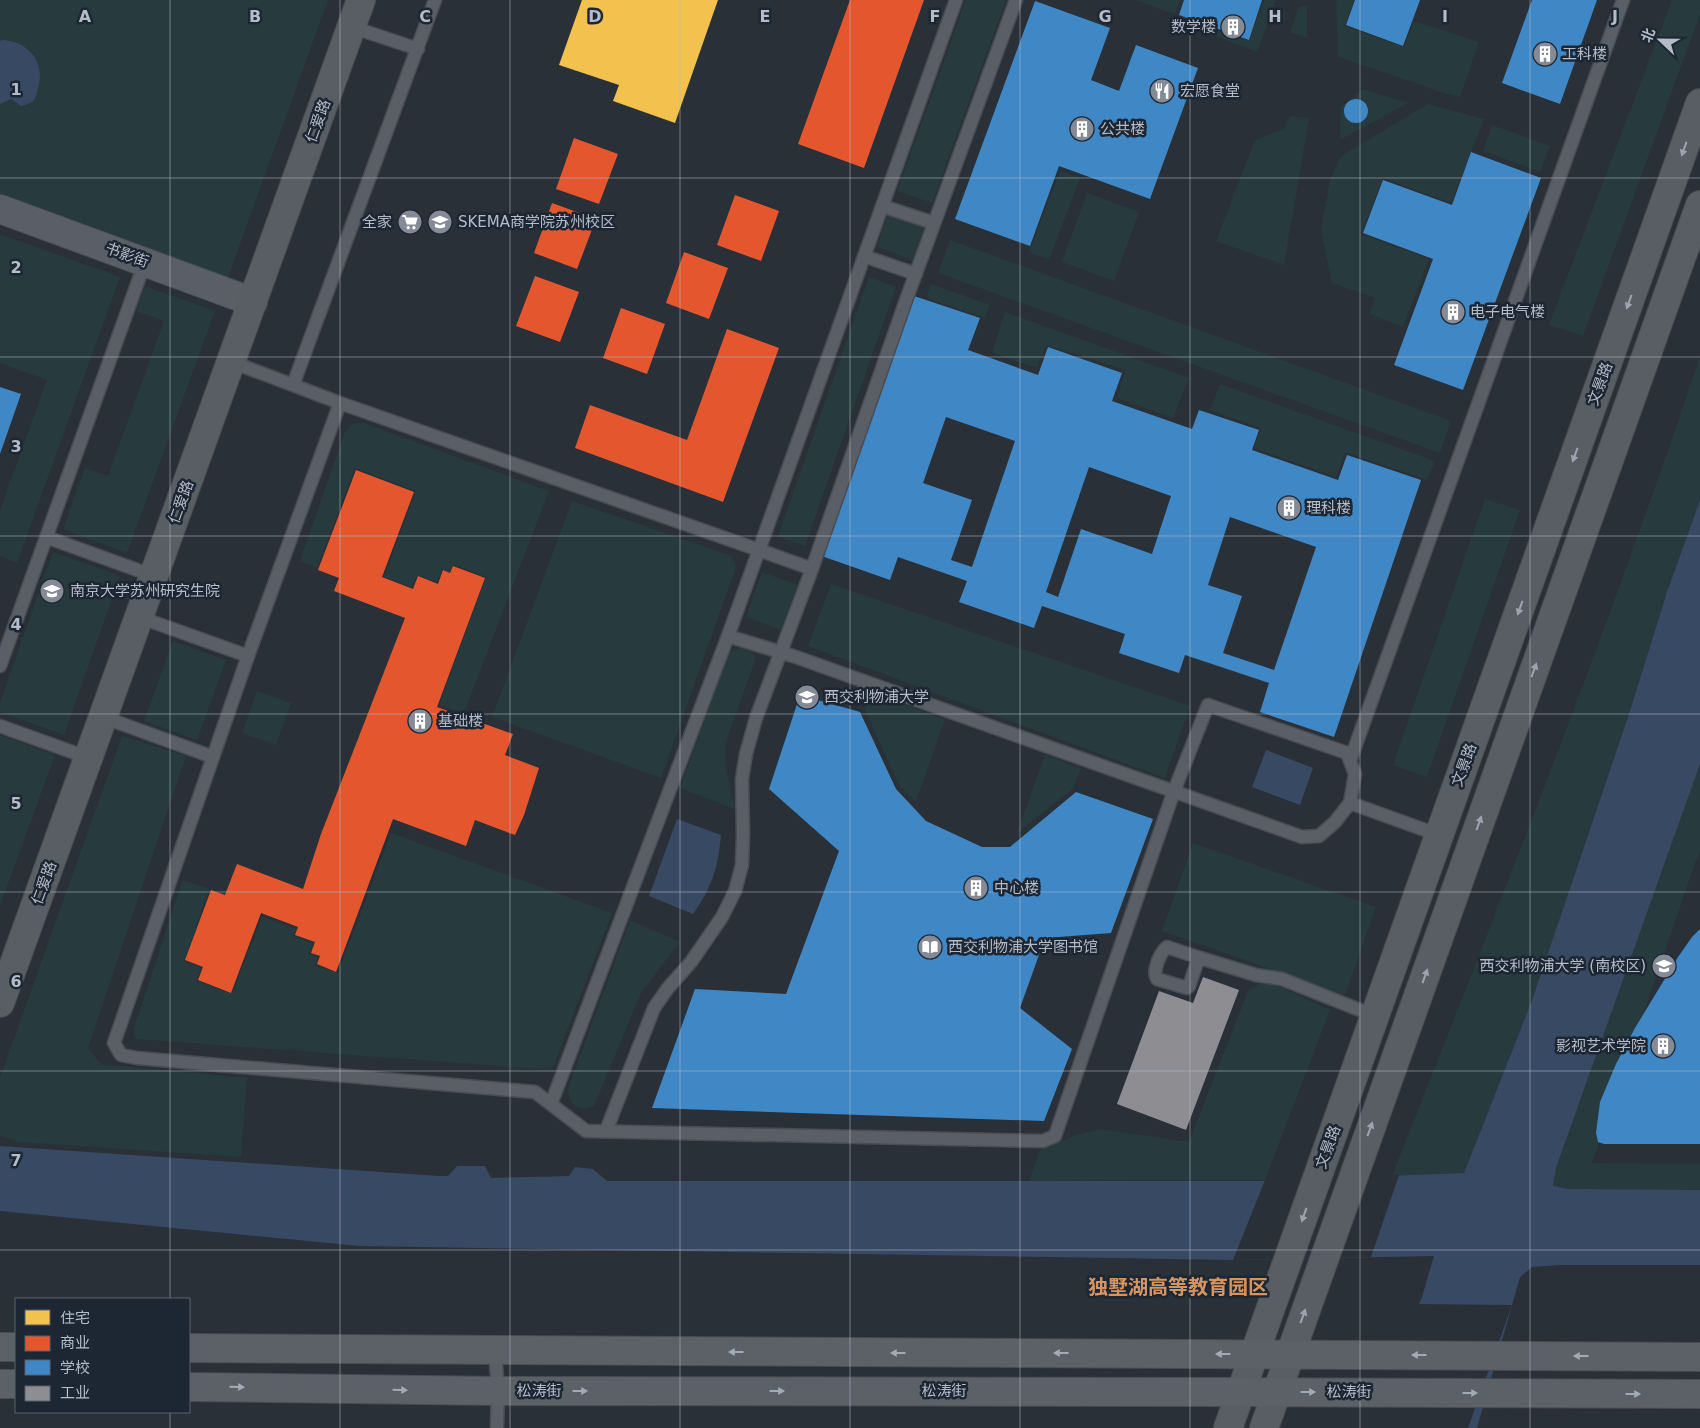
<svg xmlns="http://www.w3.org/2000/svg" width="1700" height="1428" font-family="'DejaVu Sans','Noto Sans SC',sans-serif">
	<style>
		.green { fill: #273a3e }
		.water { fill: #384963 }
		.pier { fill: #2a3038 }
		.homes { fill: #f2c14e }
		.shops { fill: #e4572e }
		.schools { fill: #3f88c5; fill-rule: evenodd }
		.industry { fill: #8d8d92 }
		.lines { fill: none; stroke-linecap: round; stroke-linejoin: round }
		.service-casing { stroke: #484c53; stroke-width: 15 }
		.tertiary-casing { stroke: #484c53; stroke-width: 30 }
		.secondary-casing { stroke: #484c53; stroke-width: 30 }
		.primary-casing { stroke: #484c55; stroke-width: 30 }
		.service { stroke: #5a5e66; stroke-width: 12 }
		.tertiary { stroke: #5a5e66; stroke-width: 28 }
		.secondary { stroke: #595d64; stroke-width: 28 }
		.primary { stroke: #5c6168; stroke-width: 28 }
		.oneway { fill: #9da4b0 }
		.oneway2 { fill: #a2aab6 }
		.grid { fill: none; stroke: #b4bcc9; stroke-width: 1; stroke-opacity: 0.55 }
		.labels { text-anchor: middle; stroke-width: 5; stroke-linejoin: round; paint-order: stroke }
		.poi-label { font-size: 15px; fill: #b4bcc9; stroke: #1d2633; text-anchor: start }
		.street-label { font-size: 15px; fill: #b4bcc9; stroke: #1d2633 }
		.district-label { font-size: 20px; font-weight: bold; fill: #d59563; stroke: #1d2633 }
		.grid-label { font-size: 16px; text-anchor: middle; font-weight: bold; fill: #b4bcc9; stroke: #1d2633; stroke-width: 5; stroke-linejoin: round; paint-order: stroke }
	</style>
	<rect width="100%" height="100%" fill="#2a3038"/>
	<!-- green -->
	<path class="green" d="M 0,0 L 328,0 L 226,283 L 0,198 Z
		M 966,0 L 1006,0 L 932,203 L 897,191 Z
		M 1134,0 L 1180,0 L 1175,14 Z
		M 1264,0 L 1276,0 L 1257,52 L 1212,35 L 1214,29 L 1249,41 Z
		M 1336,0 L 1354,0 L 1345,26 L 1404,47 L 1414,21 L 1479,42 L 1460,97 L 1444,93 L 1338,57 Z
		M 1672,0 L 1700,0 L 1700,14 L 1583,336 L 1549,325 Z
		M 1307,6 L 1307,38 L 1290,32 L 1299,7 Z
		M 1363,89 L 1408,103 L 1340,140 L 1341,107 Z
		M 1428,104 L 1484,119 L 1451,203 L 1383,178 L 1361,234 L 1429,259 L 1403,327 L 1369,314 L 1375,298 L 1332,283 L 1321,230 L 1330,180 L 1341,156 Z
		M 1290,116 L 1309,118 L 1284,265 L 1216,241 L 1255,140 L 1284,129 Z
		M 1492,125 L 1550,146 L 1540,172 L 1483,151 Z
		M 1060,171 L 1080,178 L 1049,260 L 1029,252 Z
		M 1087,193 L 1139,212 L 1114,281 L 1062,262 Z
		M 888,214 L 924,227 L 913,260 L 877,247 Z
		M 0,234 L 120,277 L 17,563 L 0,556 L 0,510 L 47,380 L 0,363 Z
		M 950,240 L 1451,421 L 1440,453 L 938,273 Z
		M 869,277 L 896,287 L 805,546 L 778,536 Z
		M 931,284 L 990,305 L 985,318 L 926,298 Z
		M 145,286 L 215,311 L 127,553 L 63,529 L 85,468 L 108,476 L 164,321 L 136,311 Z
		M 1005,312 L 1189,378 L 1173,418 L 1117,398 L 1125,370 L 1046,345 L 1037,368 L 992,353 Z
		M 1700,357 L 1700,500 L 1667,592 L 1627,720 L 1531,1003 L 1464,1173 L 1392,1176 C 1499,905 1607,634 1700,357 Z
		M 1220,384 L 1435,461 L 1427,480 L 1345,452 L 1336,477 L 1254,448 L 1261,428 L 1210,410 Z
		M 364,423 L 549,491 L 464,713 L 439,705 L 486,577 L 453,564 L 449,572 L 442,569 L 437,582 L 417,575 L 412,587 L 384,577 L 416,491 L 355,468 L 317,568 L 300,561 L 345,432 L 352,424 Z
		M 1485,499 L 1520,510 L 1427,777 L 1393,765 Z
		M 572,501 L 732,556 L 736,567 L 661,778 L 492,717 Z
		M 53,552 L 120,576 L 64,735 L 0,712 L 0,703 Z
		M 762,572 L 797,585 L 781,630 L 746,617 Z
		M 831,584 L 1190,706 L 1165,778 L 808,646 Z
		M 173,641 L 226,660 L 197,740 L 144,721 Z
		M 741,648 L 753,653 L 756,658 L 727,739 C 722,763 730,786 735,809 L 680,788 L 728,653 Z
		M 257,691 L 291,703 L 276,745 L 242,733 Z
		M 871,693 L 945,719 L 916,802 L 899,785 L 864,708 Z
		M 0,735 L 55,755 L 0,906 Z
		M 122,736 L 186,756 L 88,1048 L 101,1064 L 247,1078 L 241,1157 L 18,1142 L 0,1135 L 0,1078 Z
		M 1045,755 L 1081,768 L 1073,789 L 1017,833 Z
		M 1700,764 L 1700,849 L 1592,1163 L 1700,1164 L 1700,1191 L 1568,1189 L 1553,1187 L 1556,1168 Z
		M 391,833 L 612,913 L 552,1070 L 137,1039 L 134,1035 L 134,1028 L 183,880 L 209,889 L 184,961 L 201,968 L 196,981 L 232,994 L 262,917 L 296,929 L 293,936 L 312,944 L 309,954 L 318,957 L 315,966 L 338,973 Z
		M 1193,843 L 1376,907 L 1345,995 L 1162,931 Z
		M 630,920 L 680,942 L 641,993 L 594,1106 C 578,1112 569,1105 568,1089 Z
		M 1272,983 L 1330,1010 L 1265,1180 L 1029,1181 L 1040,1150 L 1074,1136 L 1100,1129 L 1189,1142 L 1248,991 L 1259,984 Z"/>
	<!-- water -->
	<path class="water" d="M 2,40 C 28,41 46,62 38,88 C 37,92 36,99 32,102 C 29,104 24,105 21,106 L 11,99 L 0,104 L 0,41 Z
		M 1700,500 L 1700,764 L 1556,1168 L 1553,1186 L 1568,1189 L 1700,1190 L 1700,1265 L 1559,1265 L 1532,1267 L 1520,1277 L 1477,1428 L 1367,1428 L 1422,1297 L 1434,1256 L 1233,1260 L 359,1246 L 0,1211 L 0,1146 L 439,1176 L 448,1176 L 457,1166 L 485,1166 L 491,1178 L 569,1176 L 575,1167 L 593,1169 L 607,1181 L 1257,1181 L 1464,1173 L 1531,1003 L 1627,720 L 1667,592 Z
		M 1266,750 L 1313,768 L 1300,805 L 1252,787 Z
		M 677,819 L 721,835 C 718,867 712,888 693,914 L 649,896 Z"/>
	<!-- pier -->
	<path class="pier" d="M 1399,1175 L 1371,1257 L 1233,1260 L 1265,1180 Z
		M 1416,1304 L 1512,1305 L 1468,1428 L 1364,1428 Z"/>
	<!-- homes -->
	<path class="homes" d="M 582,0 L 718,0 L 675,123 L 613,101 L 619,85 L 559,65 Z"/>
	<!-- shops -->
	<path class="shops" d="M 850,0 L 924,0 L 864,168 L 798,144 Z
		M 574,138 L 618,154 L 599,204 L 556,189 Z
		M 735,195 L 779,211 L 761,261 L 717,245 Z
		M 552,203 L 596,219 L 577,269 L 534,253 Z
		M 684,252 L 728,268 L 709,319 L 666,303 Z
		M 535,276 L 579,292 L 560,342 L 516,326 Z
		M 621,308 L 665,324 L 647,374 L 603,358 Z
		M 727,329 L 779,348 L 723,502 L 575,448 L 590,405 L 687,440 Z
		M 356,470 L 414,492 L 382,577 L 413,589 L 418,576 L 438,584 L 443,570 L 450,573 L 453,566 L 485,578 L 437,707 L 513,734 L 505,755 L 539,768 L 524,815 L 515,835 L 475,820 L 466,846 L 393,819 L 336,972 L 317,964 L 320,956 L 311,953 L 315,942 L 295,935 L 298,927 L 261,913 L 231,993 L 198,980 L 203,967 L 185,960 L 211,890 L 225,895 L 237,864 L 303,889 L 321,834 L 405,618 L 334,591 L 339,578 L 318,570 Z"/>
	<!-- schools -->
	<path class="schools" d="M 1184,0 L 1262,0 L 1249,40 L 1179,15 Z
		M 1355,0 L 1420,0 L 1403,46 L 1346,25 Z
		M 1532,0 L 1597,0 L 1560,104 L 1502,83 Z
		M 1035,1 L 1110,28 L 1091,80 L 1119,91 L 1136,45 L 1198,68 L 1150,199 L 1059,166 L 1030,246 L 955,219 Z
		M1344 111a12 12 0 1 1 24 0a12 12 0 1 1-24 0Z
		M 1471,152 L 1541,178 L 1463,390 L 1394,365 L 1433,259 L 1363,233 L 1383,180 L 1452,205 Z
		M 905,293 L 980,318 L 968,350 L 1038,375 L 1048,347 L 1122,373 L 1112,401 L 1192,429 L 1199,410 L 1259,430 L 1252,450 L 1338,480 L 1347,455 L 1421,480 L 1334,737 L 1260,712 L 1269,683 L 1185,655 L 1179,673 L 1119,653 L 1125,634 L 1042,606 L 1034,628 L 959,602 L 967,581 L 898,557 L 890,580 L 816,554 ZM 946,417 L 1015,441 L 972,567 L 951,560 L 972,500 L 923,483 ZM 1089,467 L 1171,496 L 1152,554 L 1081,529 L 1058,597 L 1046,592 ZM 1230,517 L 1316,547 L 1274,670 L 1223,653 L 1242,596 L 1208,585 Z
		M 0,387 L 21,394 L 0,454 Z
		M 800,695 L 860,712 L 896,789 L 926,821 L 982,847 L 1010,847 L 1076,792 L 1153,819 L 1111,933 L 1045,938 L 1020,1008 L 1072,1049 L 1044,1121 L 652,1108 L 695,989 L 786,994 L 839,851 L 769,789 Z
		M 1700,929 L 1700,1144 L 1604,1144 L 1598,1142 L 1596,1133 L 1600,1102 L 1616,1064 L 1635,1028 L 1678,957 L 1692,937 Z"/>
	<!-- industry -->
	<path class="industry" d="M 1203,977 L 1239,990 L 1186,1130 L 1117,1104 L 1159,991 L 1193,1003 Z"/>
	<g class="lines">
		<defs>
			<path id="service" d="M 956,0 L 759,550 L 812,569 L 905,303 L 1016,0
				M 352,27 L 418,49
				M 882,206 L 934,223
				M 864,256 L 916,274
				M 232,362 L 340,403
				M 293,385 L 435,0
				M 46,537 L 154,576
				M 139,617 L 248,656
				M 0,666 L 145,262
				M 103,717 L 213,757
				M 0,726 L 89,758
				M 1350,761 L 1623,0
				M 1350,803 L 1355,774 L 1347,753 L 1208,705 L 1174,791 L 1055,1136 L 1043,1141 L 586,1131 L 535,1092 L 137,1058 L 121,1055 L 114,1043 L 248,656 L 340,403 L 759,550 L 728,636 L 793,656 L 1302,837 L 1319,836 L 1335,822 L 1350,803 L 1439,835
				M 1167,947 L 1197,957 L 1198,960 L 1189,986 L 1187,988 L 1157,979 C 1152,971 1160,953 1167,947 Z
				M 1197,957 L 1256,975 L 1282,979 L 1375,1016
				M 551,1104 L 728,636
				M 606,1131 L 654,1008 L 668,988 L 691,962 L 711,933 L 722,917 L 735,891 L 742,865 L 743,834 L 742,779 L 746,754 L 756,718 L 812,569
				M 495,1351 L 498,1391 L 497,1428"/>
			<path id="tertiary" d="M 0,209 L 253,302"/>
			<path id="secondary" d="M 0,1003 L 361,0
				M 1228,1428 L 1700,103
				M 1264,1428 L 1700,205"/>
			<path id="primary" d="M 0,1347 L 16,1347
				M 189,1348 L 1700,1357
				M 0,1384 L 16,1384
				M 189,1387 L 498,1391 L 1241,1392 L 1700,1394"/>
		</defs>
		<!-- service casing -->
		<use href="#service" class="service-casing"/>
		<!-- tertiary casing -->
		<use href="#tertiary" class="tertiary-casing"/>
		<!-- secondary casing -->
		<use href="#secondary" class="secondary-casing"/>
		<!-- primary casing -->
		<use href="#primary" class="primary-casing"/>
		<!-- service -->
		<use href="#service" class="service"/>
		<!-- tertiary -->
		<use href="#tertiary" class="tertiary"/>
		<!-- secondary -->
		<use href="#secondary" class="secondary"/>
		<!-- primary -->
		<use href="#primary" class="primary"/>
	</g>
	<!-- one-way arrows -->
	<defs><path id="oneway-solid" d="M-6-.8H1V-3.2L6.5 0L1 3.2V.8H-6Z" transform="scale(1.25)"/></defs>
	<g class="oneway">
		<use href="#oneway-solid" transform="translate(1684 149) rotate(110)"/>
		<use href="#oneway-solid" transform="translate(1629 302) rotate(110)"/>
		<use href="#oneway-solid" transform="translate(1575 455) rotate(110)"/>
		<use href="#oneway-solid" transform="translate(1520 608) rotate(110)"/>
		<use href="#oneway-solid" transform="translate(1534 670) rotate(-70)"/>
		<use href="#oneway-solid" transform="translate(1479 823) rotate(-70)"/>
		<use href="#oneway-solid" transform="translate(1425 976) rotate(-70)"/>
		<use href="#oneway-solid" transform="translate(1370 1129) rotate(-70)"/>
		<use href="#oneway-solid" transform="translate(1304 1215) rotate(110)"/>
		<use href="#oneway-solid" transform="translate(1303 1316) rotate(-70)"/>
	</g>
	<g class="oneway2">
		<use href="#oneway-solid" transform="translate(736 1352) rotate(-180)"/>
		<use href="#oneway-solid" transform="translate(898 1353) rotate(-180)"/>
		<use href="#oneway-solid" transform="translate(1061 1353) rotate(-180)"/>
		<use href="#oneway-solid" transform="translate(1223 1354) rotate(-180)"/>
		<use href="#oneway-solid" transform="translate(1419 1355) rotate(-180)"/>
		<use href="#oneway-solid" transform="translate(1581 1356) rotate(-180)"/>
		<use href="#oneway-solid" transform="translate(237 1387) rotate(1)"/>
		<use href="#oneway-solid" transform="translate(400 1390) rotate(1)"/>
		<use href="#oneway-solid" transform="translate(580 1391)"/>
		<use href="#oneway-solid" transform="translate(777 1391)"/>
		<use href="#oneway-solid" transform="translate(1308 1392)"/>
		<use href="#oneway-solid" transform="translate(1470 1393)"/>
		<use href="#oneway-solid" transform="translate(1633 1394)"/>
	</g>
	<!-- grid -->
	<path class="grid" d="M 170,0 L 170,1299M 340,0 L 340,1428M 510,0 L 510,1428M 680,0 L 680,1428M 850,0 L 850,1428M 1020,0 L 1020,1428M 1190,0 L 1190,1428M 1360,0 L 1360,1428M 1530,0 L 1530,1428M 0,178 L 1700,178M 0,357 L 1700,357M 0,536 L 1700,536M 0,714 L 1700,714M 0,892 L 1700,892M 0,1071 L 1700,1071M 0,1250 L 1700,1250M 170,1412 L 170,1428"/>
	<!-- icons -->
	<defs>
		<symbol id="building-disc" viewBox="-11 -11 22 22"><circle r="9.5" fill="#848b96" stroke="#1d2633"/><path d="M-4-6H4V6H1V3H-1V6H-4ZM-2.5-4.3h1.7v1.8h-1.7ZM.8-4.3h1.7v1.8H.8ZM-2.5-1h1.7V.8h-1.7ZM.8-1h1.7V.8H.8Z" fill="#fff"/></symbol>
		<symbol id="restaurant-disc" viewBox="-11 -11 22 22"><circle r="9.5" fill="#848b96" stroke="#1d2633"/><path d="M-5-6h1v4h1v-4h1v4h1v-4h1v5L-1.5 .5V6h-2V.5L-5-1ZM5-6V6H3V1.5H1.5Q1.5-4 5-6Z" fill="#fff"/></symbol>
		<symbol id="supermarket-disc" viewBox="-11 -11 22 22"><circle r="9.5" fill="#848b96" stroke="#1d2633"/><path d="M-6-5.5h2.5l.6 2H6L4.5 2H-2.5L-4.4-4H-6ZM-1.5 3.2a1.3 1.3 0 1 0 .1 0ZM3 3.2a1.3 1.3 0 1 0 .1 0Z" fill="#fff"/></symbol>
		<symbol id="university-disc" viewBox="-11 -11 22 22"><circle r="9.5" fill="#848b96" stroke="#1d2633"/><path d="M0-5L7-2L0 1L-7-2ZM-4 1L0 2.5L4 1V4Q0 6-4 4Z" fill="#fff"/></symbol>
		<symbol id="library-disc" viewBox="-11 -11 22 22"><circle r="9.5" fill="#848b96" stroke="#1d2633"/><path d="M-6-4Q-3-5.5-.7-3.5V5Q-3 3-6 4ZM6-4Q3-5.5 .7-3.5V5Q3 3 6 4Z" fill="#fff"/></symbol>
	</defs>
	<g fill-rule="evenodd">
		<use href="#building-disc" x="1219" y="13" width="28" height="28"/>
		<use href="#building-disc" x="1531" y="40" width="28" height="28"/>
		<use href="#restaurant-disc" x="1148" y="77" width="28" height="28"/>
		<use href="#building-disc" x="1068" y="115" width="28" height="28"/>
		<use href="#supermarket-disc" x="396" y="208" width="28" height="28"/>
		<use href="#university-disc" x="426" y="208" width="28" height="28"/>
		<use href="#building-disc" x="1439" y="298" width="28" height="28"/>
		<use href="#building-disc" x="1275" y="494" width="28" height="28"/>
		<use href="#university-disc" x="38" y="577" width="28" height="28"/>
		<use href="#university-disc" x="793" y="683" width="28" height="28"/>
		<use href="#building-disc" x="406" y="707" width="28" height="28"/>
		<use href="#building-disc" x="962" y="874" width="28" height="28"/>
		<use href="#library-disc" x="916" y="933" width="28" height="28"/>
		<use href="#university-disc" x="1650" y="952" width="28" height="28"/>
		<use href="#building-disc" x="1649" y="1032" width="28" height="28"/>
	</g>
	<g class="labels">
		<!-- poi labels -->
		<g class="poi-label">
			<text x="1216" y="32" text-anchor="end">数学楼</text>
			<text x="1562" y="59">工科楼</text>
			<text x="1180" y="96">宏愿食堂</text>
			<text x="1100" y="134">公共楼</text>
			<text x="392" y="227" text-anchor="end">全家</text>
			<text x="458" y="227">SKEMA商学院苏州校区</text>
			<text x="1470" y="317">电子电气楼</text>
			<text x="1306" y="513">理科楼</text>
			<text x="70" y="596">南京大学苏州研究生院</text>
			<text x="824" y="702">西交利物浦大学</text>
			<text x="438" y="726">基础楼</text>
			<text x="994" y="893">中心楼</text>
			<text x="948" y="952">西交利物浦大学图书馆</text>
			<text x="1646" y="971" text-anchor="end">西交利物浦大学 (南校区)</text>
			<text x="1646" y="1051" text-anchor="end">影视艺术学院</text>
		</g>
		<!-- street labels -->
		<g class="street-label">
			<text transform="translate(318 121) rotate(-70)" y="5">仁爱路</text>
			<text transform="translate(127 255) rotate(20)" y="5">书影街</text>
			<text transform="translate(1600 384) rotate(-70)" y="5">文景路</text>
			<text transform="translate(181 502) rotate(-70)" y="5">仁爱路</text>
			<text transform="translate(1464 765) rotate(-70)" y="5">文景路</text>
			<text transform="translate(44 883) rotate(-70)" y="5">仁爱路</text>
			<text transform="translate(1328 1147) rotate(-70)" y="5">文景路</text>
			<text x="539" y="1396">松涛街</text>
			<text x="944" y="1396">松涛街</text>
			<text x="1349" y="1397">松涛街</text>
		</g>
		<!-- district labels -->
		<g class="district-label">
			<text x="1178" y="1294">独墅湖高等教育园区</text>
		</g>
	</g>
	<g class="grid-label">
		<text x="85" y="22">A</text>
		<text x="255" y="22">B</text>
		<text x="425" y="22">C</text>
		<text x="595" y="22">D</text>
		<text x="765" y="22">E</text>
		<text x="935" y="22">F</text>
		<text x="1105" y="22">G</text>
		<text x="1275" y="22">H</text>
		<text x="1445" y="22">I</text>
		<text x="1615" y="22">J</text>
		<text x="16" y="95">1</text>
		<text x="16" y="273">2</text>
		<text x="16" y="452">3</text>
		<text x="16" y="630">4</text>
		<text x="16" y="809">5</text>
		<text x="16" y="987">6</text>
		<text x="16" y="1166">7</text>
	</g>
	<!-- legend -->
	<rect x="15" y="1298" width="175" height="115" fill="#1d2633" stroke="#59626f"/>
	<rect x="25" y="1310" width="25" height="15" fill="#f2c14e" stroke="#59626f"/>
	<text x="60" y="1323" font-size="15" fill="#b4bcc9">住宅</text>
	<rect x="25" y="1336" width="25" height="15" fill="#e4572e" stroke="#59626f"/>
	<text x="60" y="1348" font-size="15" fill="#b4bcc9">商业</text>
	<rect x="25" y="1360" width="25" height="15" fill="#3f88c5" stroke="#59626f"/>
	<text x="60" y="1373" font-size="15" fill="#b4bcc9">学校</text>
	<rect x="25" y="1386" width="25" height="15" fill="#8d8d92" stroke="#59626f"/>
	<text x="60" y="1398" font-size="15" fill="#b4bcc9">工业</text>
	<!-- north arrow -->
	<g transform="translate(1660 40) rotate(292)" stroke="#1d2633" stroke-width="4" paint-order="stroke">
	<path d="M0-4L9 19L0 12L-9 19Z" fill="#b4bcc9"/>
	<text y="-8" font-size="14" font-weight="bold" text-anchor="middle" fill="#b4bcc9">北</text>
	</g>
</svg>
